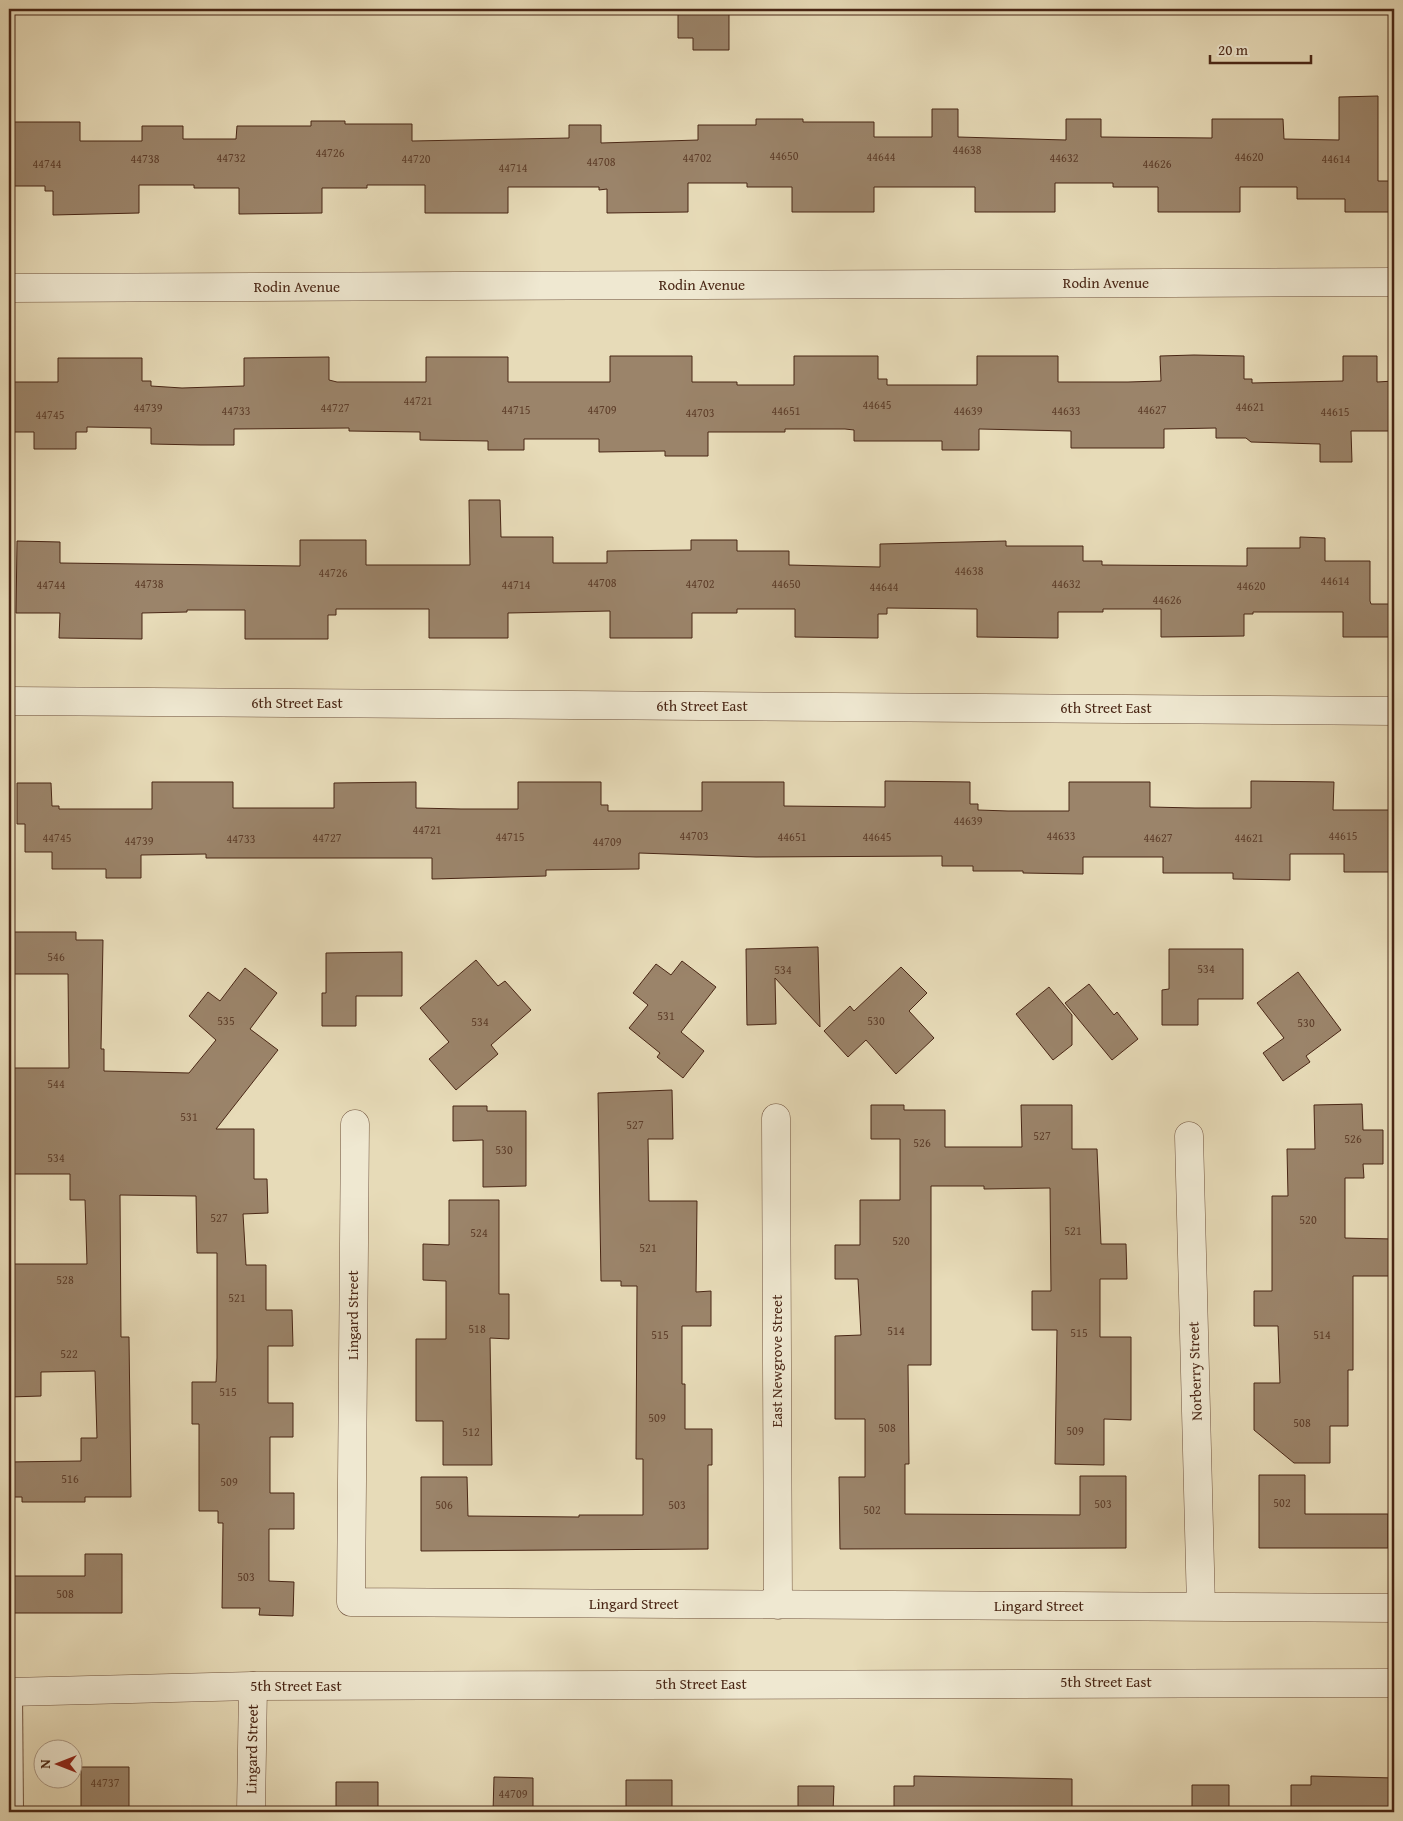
<svg xmlns="http://www.w3.org/2000/svg" width="1403" height="1821" font-family="'Gentium Book Plus',serif">
	<style>
		.building { fill: #9b846a; stroke: #492615 }
		.lines { fill: none; stroke-linecap: round; stroke-linejoin: round }
		.service-casing { stroke: #70533e; stroke-width: 18 }
		.minor-casing { stroke: #70533e; stroke-width: 29 }
		.tertiary-casing { stroke: #70533e; stroke-width: 29 }
		.service { stroke: #efe8d1; stroke-width: 16 }
		.minor { stroke: #efe8d1; stroke-width: 28 }
		.tertiary { stroke: #efe8d1; stroke-width: 28 }
		.labels { text-anchor: middle; stroke-width: 4; stroke-linejoin: round; paint-order: stroke }
		.number-label { font-size: 12px; fill: #5e3e2a }
		.street-label { font-size: 15px; fill: #492615; stroke: #efe8d1 }
	</style>
	<rect width="100%" height="100%" fill="#e7dbb8"/>
	<filter id="stains"><feTurbulence type="fractalNoise" baseFrequency=".004" numOctaves="4"/><feColorMatrix values="0 0 0 0 .2 0 0 0 0 .09 0 0 0 0 .02 0 0 0 .5 -.17"/></filter>
	<radialGradient id="worn" r=".72"><stop offset=".6" stop-color="#630" stop-opacity="0"/><stop offset="1" stop-color="#630" stop-opacity=".3"/></radialGradient>
	<!-- building -->
	<path class="building" d="M 678,9 L 729,9 L 729,50 L 693,50 L 693,38 L 678,38 Z
		M 1378,96 L 1378,181 L 1394,181 L 1394,212 L 1345,212 L 1345,199 L 1297,199 L 1297,187 L 1240,187 L 1240,212 L 1158,212 L 1158,187 L 1113,187 L 1113,183 L 1055,183 L 1055,212 L 975,212 L 975,187 L 874,187 L 874,212 L 792,212 L 792,187 L 747,187 L 747,183 L 688,183 L 688,212 L 607,213 L 607,189 L 599,190 L 599,187 L 508,187 L 508,213 L 425,213 L 425,185 L 367,185 L 367,188 L 322,188 L 322,213 L 239,214 L 239,188 L 194,188 L 194,185 L 139,185 L 139,213 L 53,215 L 53,191 L 45,191 L 45,186 L 13,186 L 13,122 L 80,122 L 80,141 L 142,141 L 142,126 L 183,126 L 183,139 L 236,139 L 237,126 L 311,126 L 311,121 L 345,121 L 345,124 L 412,124 L 412,141 L 569,138 L 569,125 L 601,125 L 601,143 L 698,140 L 698,125 L 756,125 L 756,119 L 803,119 L 803,122 L 874,122 L 874,137 L 932,137 L 932,109 L 958,109 L 958,137 L 1066,140 L 1066,119 L 1101,119 L 1101,137 L 1212,138 L 1212,119 L 1283,119 L 1284,139 L 1339,140 L 1339,97 Z
		M 1194,355 L 1244,356 L 1244,379 L 1252,379 L 1252,383 L 1343,381 L 1343,356 L 1377,356 L 1377,382 L 1394,381 L 1394,431 L 1351,431 L 1352,462 L 1320,462 L 1320,444 L 1251,442 L 1246,438 L 1216,438 L 1216,428 L 1164,429 L 1164,448 L 1071,448 L 1071,431 L 979,429 L 979,450 L 942,450 L 942,441 L 854,441 L 854,430 L 845,429 L 785,429 L 785,432 L 708,432 L 708,456 L 665,456 L 665,451 L 599,452 L 599,439 L 524,439 L 524,450 L 488,450 L 488,441 L 420,440 L 420,432 L 349,431 L 349,428 L 234,429 L 234,445 L 200,445 L 151,444 L 151,428 L 87,427 L 87,432 L 76,432 L 76,449 L 34,449 L 34,432 L 14,432 L 14,382 L 58,382 L 58,358 L 142,358 L 142,381 L 151,381 L 151,386 L 182,388 L 244,386 L 244,358 L 329,357 L 329,380 L 337,382 L 426,382 L 426,357 L 508,357 L 508,382 L 610,382 L 610,356 L 692,356 L 692,382 L 737,382 L 737,385 L 794,385 L 794,356 L 878,356 L 878,379 L 887,379 L 887,385 L 977,385 L 977,356 L 1058,356 L 1058,382 L 1128,382 L 1161,381 L 1160,356 Z
		M 469,500 L 500,500 L 501,537 L 553,537 L 553,563 L 607,563 L 607,551 L 691,550 L 691,540 L 737,540 L 737,551 L 789,551 L 789,565 L 880,567 L 880,544 L 1006,541 L 1006,546 L 1083,546 L 1083,561 L 1102,561 L 1102,565 L 1247,566 L 1247,548 L 1300,548 L 1300,537 L 1325,538 L 1325,561 L 1370,561 L 1370,601 L 1371,604 L 1394,604 L 1394,637 L 1343,637 L 1343,612 L 1253,612 L 1253,614 L 1244,614 L 1244,636 L 1161,637 L 1161,609 L 1103,609 L 1103,612 L 1058,612 L 1058,638 L 977,637 L 977,609 L 887,608 L 887,614 L 878,614 L 878,638 L 795,637 L 795,609 L 737,609 L 737,613 L 692,613 L 692,638 L 610,638 L 610,611 L 508,613 L 508,638 L 429,638 L 429,609 L 336,609 L 336,615 L 328,615 L 328,639 L 245,639 L 245,610 L 187,610 L 187,612 L 142,613 L 142,639 L 59,638 L 60,613 L 16,613 L 17,541 L 60,542 L 60,563 L 300,566 L 300,540 L 366,540 L 366,565 L 470,565 Z
		M 885,781 L 970,782 L 970,804 L 978,804 L 978,810 L 1008,811 L 1069,811 L 1069,782 L 1150,782 L 1150,807 L 1195,808 L 1251,808 L 1251,781 L 1334,782 L 1333,810 L 1394,810 L 1394,872 L 1344,872 L 1344,854 L 1290,854 L 1290,880 L 1233,879 L 1233,873 L 1163,873 L 1163,857 L 1083,857 L 1083,874 L 1023,873 L 1023,871 L 973,871 L 973,866 L 942,866 L 942,856 L 756,857 L 639,853 L 639,869 L 546,870 L 546,876 L 432,879 L 432,858 L 206,858 L 206,854 L 141,855 L 141,878 L 106,878 L 106,869 L 52,869 L 52,852 L 25,852 L 25,824 L 17,824 L 17,783 L 51,783 L 52,806 L 59,806 L 59,809 L 152,809 L 152,782 L 233,782 L 233,808 L 334,808 L 334,783 L 416,782 L 416,808 L 461,809 L 518,809 L 518,782 L 601,782 L 601,805 L 608,805 L 608,811 L 702,811 L 702,782 L 784,782 L 784,806 L 885,807 Z
		M 9,932 L 76,932 L 76,940 L 103,940 L 101,1049 L 104,1049 L 104,1071 L 189,1073 L 216,1040 L 189,1016 L 208,992 L 220,1001 L 245,968 L 277,993 L 250,1029 L 278,1050 L 216,1129 L 254,1129 L 254,1179 L 267,1179 L 268,1213 L 243,1214 L 246,1265 L 266,1265 L 266,1310 L 292,1310 L 293,1346 L 268,1346 L 268,1403 L 293,1403 L 293,1437 L 270,1437 L 270,1493 L 294,1493 L 294,1529 L 269,1529 L 269,1581 L 294,1582 L 293,1616 L 259,1615 L 260,1608 L 222,1608 L 223,1523 L 218,1523 L 218,1511 L 199,1511 L 199,1424 L 192,1424 L 192,1382 L 216,1382 L 217,1358 L 217,1253 L 197,1253 L 196,1196 L 120,1195 L 121,1337 L 129,1337 L 131,1497 L 85,1497 L 85,1502 L 22,1502 L 22,1497 L 9,1497 L 9,1462 L 81,1461 L 81,1438 L 97,1438 L 95,1371 L 41,1372 L 41,1396 L 9,1397 L 9,1264 L 87,1264 L 85,1200 L 70,1200 L 70,1174 L 9,1174 L 9,1068 L 69,1068 L 68,974 L 9,974 Z
		M 818,947 L 820,1027 L 775,978 L 776,1024 L 747,1025 L 746,949 Z
		M 1169,949 L 1243,949 L 1243,999 L 1198,999 L 1198,1025 L 1162,1025 L 1162,990 L 1169,989 Z
		M 402,952 L 402,996 L 356,996 L 356,1026 L 322,1026 L 322,993 L 326,993 L 326,953 Z
		M 476,960 L 498,986 L 505,981 L 531,1010 L 491,1045 L 498,1054 L 456,1090 L 429,1059 L 449,1042 L 420,1008 Z
		M 682,961 L 716,987 L 681,1032 L 704,1051 L 683,1078 L 657,1057 L 660,1053 L 629,1028 L 648,1005 L 633,993 L 656,964 L 671,975 Z
		M 901,967 L 927,993 L 909,1011 L 934,1038 L 896,1074 L 866,1040 L 848,1057 L 824,1031 L 850,1006 L 854,1011 Z
		M 1298,972 L 1341,1030 L 1306,1056 L 1310,1062 L 1283,1081 L 1263,1053 L 1284,1038 L 1257,1003 Z
		M 1089,984 L 1114,1015 L 1117,1012 L 1138,1039 L 1112,1060 L 1065,1003 Z
		M 1049,987 L 1072,1015 L 1072,1045 L 1053,1060 L 1016,1014 Z
		M 672,1090 L 673,1139 L 648,1139 L 649,1201 L 697,1201 L 696,1292 L 711,1291 L 711,1326 L 682,1326 L 682,1384 L 685,1384 L 685,1429 L 712,1429 L 712,1465 L 708,1465 L 708,1549 L 421,1551 L 421,1477 L 467,1477 L 468,1516 L 579,1517 L 579,1515 L 643,1515 L 643,1459 L 636,1459 L 637,1286 L 621,1286 L 621,1281 L 601,1281 L 598,1093 Z
		M 1362,1104 L 1363,1130 L 1383,1130 L 1383,1164 L 1363,1164 L 1364,1178 L 1345,1178 L 1345,1238 L 1393,1239 L 1394,1276 L 1353,1276 L 1353,1370 L 1348,1370 L 1348,1426 L 1330,1426 L 1330,1463 L 1294,1463 L 1254,1430 L 1254,1383 L 1280,1383 L 1278,1326 L 1254,1326 L 1254,1291 L 1272,1291 L 1272,1196 L 1288,1196 L 1287,1149 L 1315,1149 L 1314,1105 Z
		M 871,1105 L 904,1105 L 904,1110 L 945,1110 L 945,1147 L 1022,1147 L 1021,1105 L 1072,1105 L 1072,1149 L 1097,1149 L 1101,1244 L 1126,1244 L 1127,1279 L 1100,1279 L 1100,1337 L 1131,1337 L 1131,1420 L 1104,1419 L 1104,1465 L 1055,1464 L 1057,1330 L 1032,1330 L 1032,1291 L 1051,1291 L 1050,1188 L 984,1189 L 984,1186 L 931,1186 L 931,1365 L 908,1365 L 909,1464 L 905,1464 L 905,1514 L 1080,1515 L 1080,1476 L 1126,1476 L 1126,1548 L 840,1549 L 839,1477 L 865,1477 L 865,1419 L 835,1419 L 835,1336 L 861,1335 L 858,1279 L 835,1279 L 835,1245 L 860,1245 L 860,1200 L 900,1200 L 900,1139 L 871,1139 Z
		M 453,1106 L 487,1106 L 487,1111 L 526,1111 L 526,1186 L 483,1187 L 483,1140 L 453,1141 Z
		M 449,1200 L 499,1200 L 499,1294 L 509,1294 L 509,1339 L 490,1338 L 492,1465 L 443,1465 L 443,1421 L 416,1421 L 416,1339 L 446,1339 L 446,1281 L 423,1280 L 423,1244 L 449,1245 Z
		M 1259,1475 L 1305,1475 L 1305,1514 L 1388,1514 L 1388,1548 L 1259,1548 Z
		M 85,1554 L 122,1554 L 122,1613 L 9,1613 L 9,1576 L 85,1576 Z
		M 81,1767 L 129,1767 L 129,1812 L 81,1812 Z
		M 914,1776 L 1072,1779 L 1072,1812 L 894,1812 L 894,1786 L 914,1786 Z
		M 1311,1776 L 1394,1778 L 1394,1812 L 1291,1812 L 1291,1785 L 1311,1785 Z
		M 494,1777 L 533,1778 L 533,1812 L 493,1812 Z
		M 626,1780 L 672,1780 L 672,1812 L 626,1812 Z
		M 336,1782 L 378,1782 L 378,1812 L 336,1812 Z
		M 1192,1785 L 1229,1785 L 1229,1812 L 1192,1812 Z
		M 798,1786 L 834,1786 L 833,1812 L 798,1812 Z"/>
	<g class="lines">
		<defs>
			<path id="service" d="M 14,1692 L 15,1812"/>
			<path id="minor" d="M 9,288 L 1394,282
				M 9,701 L 1394,711
				M 776,1118 L 778,1605
				M 355,1124 L 351,1602 L 1394,1608
				M 1189,1136 L 1201,1607
				M 251,1812 L 253,1686"/>
			<path id="tertiary" d="M 9,1692 L 253,1686 L 1394,1683"/>
		</defs>
		<!-- service casing -->
		<use href="#service" class="service-casing"/>
		<!-- minor casing -->
		<use href="#minor" class="minor-casing"/>
		<!-- tertiary casing -->
		<use href="#tertiary" class="tertiary-casing"/>
		<!-- service -->
		<use href="#service" class="service"/>
		<!-- minor -->
		<use href="#minor" class="minor"/>
		<!-- tertiary -->
		<use href="#tertiary" class="tertiary"/>
	</g>
	<g class="labels">
		<!-- number labels -->
		<g class="number-label">
			<text x="967" y="154">44638</text>
			<text x="330" y="157">44726</text>
			<text x="784" y="160">44650</text>
			<text x="881" y="161">44644</text>
			<text x="1249" y="161">44620</text>
			<text x="231" y="162">44732</text>
			<text x="697" y="162">44702</text>
			<text x="1064" y="162">44632</text>
			<text x="145" y="163">44738</text>
			<text x="416" y="163">44720</text>
			<text x="1336" y="163">44614</text>
			<text x="601" y="166">44708</text>
			<text x="47" y="168">44744</text>
			<text x="1157" y="168">44626</text>
			<text x="513" y="172">44714</text>
			<text x="418" y="405">44721</text>
			<text x="877" y="409">44645</text>
			<text x="1250" y="411">44621</text>
			<text x="148" y="412">44739</text>
			<text x="335" y="412">44727</text>
			<text x="516" y="414">44715</text>
			<text x="602" y="414">44709</text>
			<text x="1152" y="414">44627</text>
			<text x="236" y="415">44733</text>
			<text x="786" y="415">44651</text>
			<text x="968" y="415">44639</text>
			<text x="1066" y="415">44633</text>
			<text x="1335" y="416">44615</text>
			<text x="700" y="417">44703</text>
			<text x="50" y="419">44745</text>
			<text x="969" y="575">44638</text>
			<text x="333" y="577">44726</text>
			<text x="1335" y="585">44614</text>
			<text x="602" y="587">44708</text>
			<text x="149" y="588">44738</text>
			<text x="700" y="588">44702</text>
			<text x="786" y="588">44650</text>
			<text x="1066" y="588">44632</text>
			<text x="51" y="589">44744</text>
			<text x="516" y="589">44714</text>
			<text x="1251" y="590">44620</text>
			<text x="884" y="591">44644</text>
			<text x="1167" y="604">44626</text>
			<text x="968" y="825">44639</text>
			<text x="427" y="834">44721</text>
			<text x="694" y="840">44703</text>
			<text x="1061" y="840">44633</text>
			<text x="1343" y="840">44615</text>
			<text x="510" y="841">44715</text>
			<text x="792" y="841">44651</text>
			<text x="877" y="841">44645</text>
			<text x="57" y="842">44745</text>
			<text x="327" y="842">44727</text>
			<text x="1158" y="842">44627</text>
			<text x="1249" y="842">44621</text>
			<text x="241" y="843">44733</text>
			<text x="139" y="845">44739</text>
			<text x="607" y="846">44709</text>
			<text x="56" y="961">546</text>
			<text x="1206" y="973">534</text>
			<text x="783" y="974">534</text>
			<text x="666" y="1020">531</text>
			<text x="226" y="1025">535</text>
			<text x="876" y="1025">530</text>
			<text x="480" y="1026">534</text>
			<text x="1306" y="1027">530</text>
			<text x="56" y="1088">544</text>
			<text x="189" y="1121">531</text>
			<text x="635" y="1129">527</text>
			<text x="1042" y="1140">527</text>
			<text x="1353" y="1143">526</text>
			<text x="922" y="1147">526</text>
			<text x="504" y="1154">530</text>
			<text x="56" y="1162">534</text>
			<text x="219" y="1222">527</text>
			<text x="1308" y="1224">520</text>
			<text x="1073" y="1235">521</text>
			<text x="479" y="1237">524</text>
			<text x="901" y="1245">520</text>
			<text x="648" y="1252">521</text>
			<text x="65" y="1284">528</text>
			<text x="237" y="1302">521</text>
			<text x="477" y="1333">518</text>
			<text x="896" y="1335">514</text>
			<text x="1079" y="1337">515</text>
			<text x="660" y="1339">515</text>
			<text x="1322" y="1339">514</text>
			<text x="69" y="1358">522</text>
			<text x="228" y="1396">515</text>
			<text x="657" y="1422">509</text>
			<text x="1302" y="1427">508</text>
			<text x="887" y="1432">508</text>
			<text x="1075" y="1435">509</text>
			<text x="471" y="1436">512</text>
			<text x="70" y="1483">516</text>
			<text x="229" y="1486">509</text>
			<text x="1282" y="1507">502</text>
			<text x="1103" y="1508">503</text>
			<text x="444" y="1509">506</text>
			<text x="677" y="1509">503</text>
			<text x="872" y="1514">502</text>
			<text x="246" y="1581">503</text>
			<text x="65" y="1598">508</text>
			<text x="105" y="1787">44737</text>
			<text x="513" y="1798">44709</text>
		</g>
		<!-- street labels -->
		<g class="street-label">
			<text x="1106" y="288">Rodin Avenue</text>
			<text x="702" y="290">Rodin Avenue</text>
			<text x="297" y="292">Rodin Avenue</text>
			<text x="297" y="708">6th Street East</text>
			<text x="702" y="711">6th Street East</text>
			<text x="1106" y="713">6th Street East</text>
			<text transform="translate(353 1315) rotate(-90)" y="5">Lingard Street</text>
			<text transform="translate(777 1361) rotate(-90)" y="5">East Newgrove Street</text>
			<text transform="translate(1195 1371) rotate(-92)" y="5">Norberry Street</text>
			<text x="634" y="1609">Lingard Street</text>
			<text x="1039" y="1611">Lingard Street</text>
			<text x="1106" y="1687">5th Street East</text>
			<text x="701" y="1689">5th Street East</text>
			<text x="296" y="1691">5th Street East</text>
			<text transform="translate(252 1749) rotate(-89)" y="5">Lingard Street</text>
		</g>
	</g>
	<!-- margin -->
	<rect width="1403" height="1821" fill="none" stroke="#e7dbb8" stroke-width="30"/>
	<rect x="10" y="10" width="1383" height="1801" fill="none" stroke="#492615" stroke-width="2.5"/>
	<rect x="15" y="15" width="1373" height="1791" fill="none" stroke="#492615"/>
	<!-- north arrow -->
	<g transform="translate(58 1764) rotate(270)"><circle r="24" fill="#efe8d1" stroke="#ad9a86"/>
	<path d="M0-4L9 19L0 12L-9 19Z" fill="#8f2418"/>
	<text y="-8" font-size="14" font-weight="bold" text-anchor="middle" fill="#492615">N</text>
	</g>
	<!-- scale -->
	<path d="M1210 55v8h101v-8" fill="none" stroke="#492615" stroke-width="2.5"/>
	<text x="1218" y="55" font-size="15" fill="#492615" stroke="#efe8d1" stroke-width="4" paint-order="stroke">20 m</text>
	<rect width="100%" height="100%" filter="url(#stains)"/>
	<rect width="100%" height="100%" fill="url(#worn)"/>
</svg>
